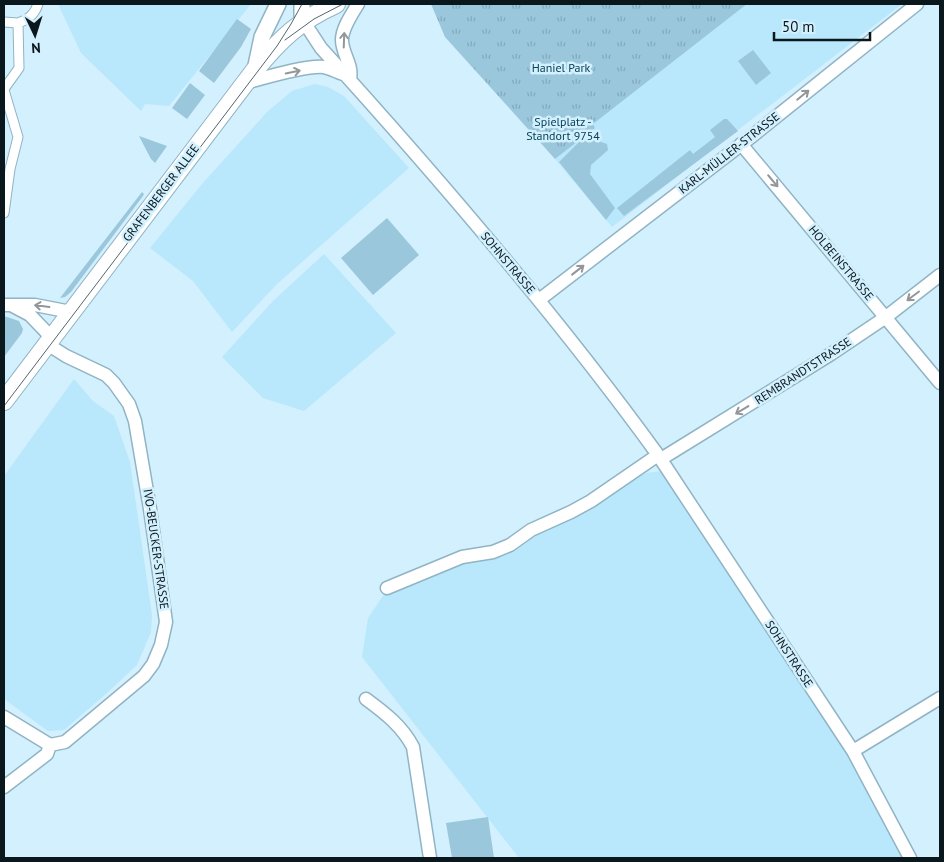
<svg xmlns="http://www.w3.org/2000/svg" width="944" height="862" font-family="'PT Sans',sans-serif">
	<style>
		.built { fill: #b9e7fc }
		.grass { fill: #9ac7db }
		.park { fill: url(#park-tufts) }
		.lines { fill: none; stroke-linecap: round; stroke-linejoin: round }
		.pedestrian-casing { stroke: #90b4c4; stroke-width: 11 }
		.minor-casing { stroke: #90b4c4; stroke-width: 15 }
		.tertiary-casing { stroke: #90b4c4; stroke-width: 18 }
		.secondary-casing { stroke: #90b4c4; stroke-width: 20 }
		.pedestrian { stroke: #fff; stroke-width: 9 }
		.minor { stroke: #fff; stroke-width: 12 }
		.tertiary { stroke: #fff; stroke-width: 15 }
		.secondary { stroke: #fff; stroke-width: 18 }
		.tram { stroke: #52666f; stroke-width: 1 }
		.oneway { stroke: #91979a }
		.labels { text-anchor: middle; stroke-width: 5; stroke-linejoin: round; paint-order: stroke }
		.park-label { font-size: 12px; fill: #074256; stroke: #d3f0fe }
		.street-label { font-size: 12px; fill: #0a181e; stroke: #d3f0fe }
	</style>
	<defs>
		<pattern id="park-tufts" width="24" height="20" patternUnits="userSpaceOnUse" patternTransform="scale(1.25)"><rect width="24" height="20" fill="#9ac7db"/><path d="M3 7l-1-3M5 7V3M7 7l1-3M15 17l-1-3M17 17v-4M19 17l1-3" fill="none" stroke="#83aabc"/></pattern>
	</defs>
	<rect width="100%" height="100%" fill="#d3f0fe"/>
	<!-- built -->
	<path class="built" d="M 58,4 L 251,4 L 169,106 L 145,104 L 141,111 L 81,53 Z
		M 747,4 L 902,4 L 612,227 L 555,159 L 595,128 L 593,124 Z
		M 315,84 L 328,87 L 344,96 L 409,168 L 277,284 L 232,332 L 193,281 L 150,248 L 202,184 L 267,112 L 292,91 Z
		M 324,254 L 396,333 L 304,411 L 263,398 L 222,357 L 273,301 Z
		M 74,379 L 93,401 L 114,416 L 130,462 L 152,615 L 151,632 L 137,665 L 107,693 L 64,730 L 48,731 L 4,699 L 4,476 Z
		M 663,471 L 849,754 L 908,858 L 519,858 L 362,657 L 368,618 L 385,593 L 527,535 L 646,473 Z"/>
	<!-- grass -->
	<path class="grass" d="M 237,19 L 251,29 L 241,47 L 214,83 L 199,71 Z
		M 753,50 L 771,73 L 756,85 L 738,61 Z
		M 190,83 L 205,95 L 187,119 L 172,108 Z
		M 724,119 L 727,119 L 738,131 L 624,216 L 617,208 L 690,150 L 693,154 L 715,137 L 710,130 Z
		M 139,136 L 167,146 L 155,163 L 151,159 Z
		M 596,137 L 601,142 L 607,144 L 608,150 L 591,165 L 590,174 L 615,208 L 606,220 L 559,162 L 580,141 Z
		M 142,192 L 144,194 L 143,196 L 71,292 L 65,297 L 60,298 Z
		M 387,218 L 419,255 L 373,295 L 341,258 Z
		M 4,316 L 19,321 L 23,329 L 22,333 L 4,357 Z
		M 488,817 L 494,858 L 452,858 L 446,823 Z"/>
	<!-- park -->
	<path class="park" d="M 431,4 L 747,4 L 593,124 L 595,128 L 555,159 L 445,37 Z"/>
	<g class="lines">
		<defs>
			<path id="pedestrian" d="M 4,22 L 18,23
				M 4,89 L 19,68 L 18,23 C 28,20 35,14 38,4
				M 4,90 L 18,137 L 10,169 L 4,213"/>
			<path id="minor" d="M 304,22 L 321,48 C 439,178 555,313 658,455 L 853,751 L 910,858
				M 350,79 C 353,64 342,54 342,40 C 342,28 352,14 358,4
				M 245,83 C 264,78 306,65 324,67 C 330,68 337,72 343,74
				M 741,144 L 940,383
				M 539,300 L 751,137 L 917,4
				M 4,305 L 35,305 L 71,312
				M 13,306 L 30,315 L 52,338
				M 661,459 L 831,354 L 886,317 L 940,275
				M 387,588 L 462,557 L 493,552 L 510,545 L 531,530 L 571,512 L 591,501 L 658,455
				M 366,699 C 385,713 402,726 413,747 L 430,858
				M 4,717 L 50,745 L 65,742 L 144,676 L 153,664 L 161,645 L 166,622 L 150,509 L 135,421 L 129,404 L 114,383 L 106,375 L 66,356 L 47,344
				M 853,751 L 940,698
				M 4,787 L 47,754 L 50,745"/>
			<path id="tertiary" d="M 302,4 L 302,15 L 304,22
				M 255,70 L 262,37 L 278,4"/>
			<path id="secondary" d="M 4,401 L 255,70 C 279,40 300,20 336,4"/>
		</defs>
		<!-- pedestrian casing -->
		<use href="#pedestrian" class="pedestrian-casing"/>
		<!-- minor casing -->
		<use href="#minor" class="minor-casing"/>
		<!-- tertiary casing -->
		<use href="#tertiary" class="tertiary-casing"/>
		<!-- secondary casing -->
		<use href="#secondary" class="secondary-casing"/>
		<!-- pedestrian -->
		<use href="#pedestrian" class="pedestrian"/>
		<!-- minor -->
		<use href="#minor" class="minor"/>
		<!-- tertiary -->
		<use href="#tertiary" class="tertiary"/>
		<!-- secondary -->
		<use href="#secondary" class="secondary"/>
		<!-- tram -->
		<path class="tram" d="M 285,40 L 314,19 L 343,4
			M 4,406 L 277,46 L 291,24 L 302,4"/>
	</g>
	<!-- one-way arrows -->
	<defs><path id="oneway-shaft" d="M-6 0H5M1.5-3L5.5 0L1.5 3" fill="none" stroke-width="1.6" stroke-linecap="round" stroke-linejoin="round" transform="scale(1.25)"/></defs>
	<g class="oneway">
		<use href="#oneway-shaft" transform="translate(344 40) rotate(-88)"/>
		<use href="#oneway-shaft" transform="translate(293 72) rotate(-11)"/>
		<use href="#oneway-shaft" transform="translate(803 95) rotate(-39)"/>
		<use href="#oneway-shaft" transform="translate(773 181) rotate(50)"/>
		<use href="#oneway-shaft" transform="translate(578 270) rotate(-38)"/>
		<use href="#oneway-shaft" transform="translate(913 296) rotate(143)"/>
		<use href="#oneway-shaft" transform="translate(42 306) rotate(-173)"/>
		<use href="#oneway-shaft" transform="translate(742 410) rotate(149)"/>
	</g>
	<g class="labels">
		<!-- park labels -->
		<g class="park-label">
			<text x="561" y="72">Haniel Park</text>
			<text x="563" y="126">Spielplatz -<tspan x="563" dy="14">Standort 9754</tspan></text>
		</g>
		<!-- street labels -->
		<g class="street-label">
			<text transform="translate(729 153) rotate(-38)" y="4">KARL-MÜLLER-STRASSE</text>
			<text transform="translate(161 193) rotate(-53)" y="4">GRAFENBERGER ALLEE</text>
			<text transform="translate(508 263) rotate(50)" y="4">SOHNSTRASSE</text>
			<text transform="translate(841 263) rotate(50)" y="4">HOLBEINSTRASSE</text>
			<text transform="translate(803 371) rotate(-33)" y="4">REMBRANDTSTRASSE</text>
			<text transform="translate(156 549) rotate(82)" y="4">IVO-BEUCKER-STRASSE</text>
			<text transform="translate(789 654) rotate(57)" y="4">SOHNSTRASSE</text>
		</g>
	</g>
	<!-- border -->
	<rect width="944" height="862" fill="none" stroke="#0a181e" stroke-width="10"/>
	<!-- north arrow -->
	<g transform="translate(35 35) rotate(176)" stroke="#d3f0fe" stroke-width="4" paint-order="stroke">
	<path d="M0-4L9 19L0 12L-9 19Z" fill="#0a181e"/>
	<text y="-8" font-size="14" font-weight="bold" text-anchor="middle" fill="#0a181e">N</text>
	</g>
	<!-- scale -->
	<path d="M774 32v8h96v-8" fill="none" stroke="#0a181e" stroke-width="2.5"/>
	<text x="782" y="32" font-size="15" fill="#0a181e" stroke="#d3f0fe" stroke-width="4" paint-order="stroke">50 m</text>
</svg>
